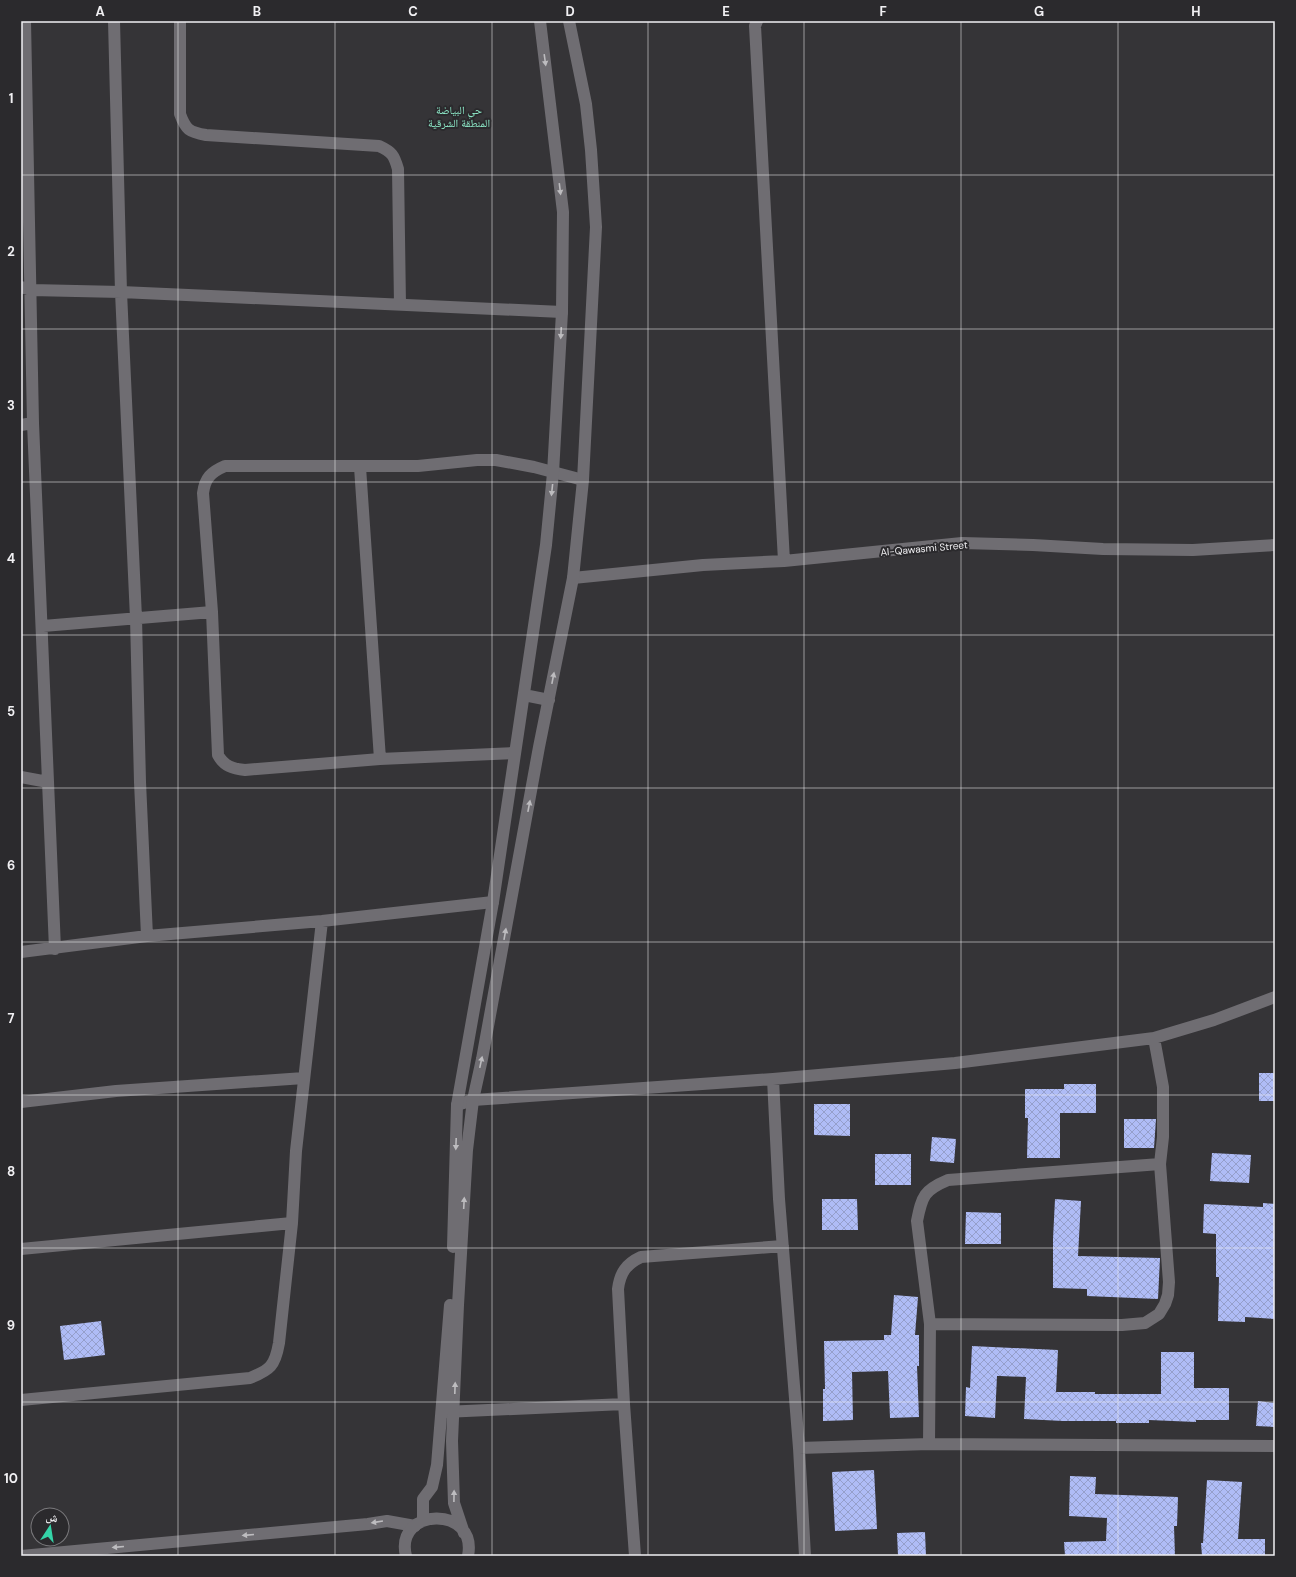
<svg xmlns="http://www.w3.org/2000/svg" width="1296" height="1577" font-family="'DM Sans','Noto Naskh Arabic',sans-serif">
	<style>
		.building { fill: url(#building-cross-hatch) }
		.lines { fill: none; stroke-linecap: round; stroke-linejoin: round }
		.street { stroke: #6f6d72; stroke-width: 12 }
		.secondary { stroke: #6f6d72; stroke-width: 12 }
		.oneway { fill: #bdbcbf }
		.grid { fill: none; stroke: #f1f0f3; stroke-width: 1; stroke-opacity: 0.55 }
		.labels { text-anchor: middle; stroke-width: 4; stroke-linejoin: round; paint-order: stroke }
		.street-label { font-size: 10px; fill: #f1f0f3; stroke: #2b2a2d }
		.neighbourhood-label { font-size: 11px; fill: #8eeac9; stroke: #2b2a2d }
		.neatline { fill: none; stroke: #f1f0f3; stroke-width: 1.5 }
		.grid-label { font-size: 13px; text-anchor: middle; font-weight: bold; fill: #f1f0f3 }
	</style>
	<defs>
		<pattern id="building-cross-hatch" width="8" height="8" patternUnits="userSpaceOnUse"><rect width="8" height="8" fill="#afbcf6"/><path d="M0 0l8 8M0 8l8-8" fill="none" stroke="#959fcb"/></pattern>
	</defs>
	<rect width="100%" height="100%" fill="#353437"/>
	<!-- building -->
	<path class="building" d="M 1259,1073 L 1275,1073 L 1275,1101 L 1259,1101 Z
		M 1064,1084 L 1096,1084 L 1096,1113 L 1060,1113 L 1060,1158 L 1027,1158 L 1028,1118 L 1025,1118 L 1025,1089 L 1064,1089 Z
		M 814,1104 L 850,1104 L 850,1136 L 814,1135 Z
		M 1124,1119 L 1156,1119 L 1154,1148 L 1124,1148 Z
		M 932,1137 L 956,1139 L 954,1163 L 930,1161 Z
		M 1212,1153 L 1251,1155 L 1249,1183 L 1210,1181 Z
		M 875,1154 L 911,1154 L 911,1185 L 875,1185 Z
		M 822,1199 L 857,1199 L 858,1230 L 822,1230 Z
		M 1055,1199 L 1081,1201 L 1078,1256 L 1160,1258 L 1158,1299 L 1087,1296 L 1087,1289 L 1053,1288 L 1053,1239 Z
		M 1263,1203 L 1275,1204 L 1275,1319 L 1245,1317 L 1245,1322 L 1218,1321 L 1219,1277 L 1216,1277 L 1216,1234 L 1203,1233 L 1204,1204 L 1263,1207 Z
		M 966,1212 L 1001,1213 L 1001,1244 L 965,1244 Z
		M 894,1295 L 918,1297 L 915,1335 L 919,1335 L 919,1366 L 917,1366 L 919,1417 L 890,1418 L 888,1371 L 852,1372 L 853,1420 L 823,1421 L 823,1389 L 825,1389 L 824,1341 L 884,1340 L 884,1335 L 891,1335 Z
		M 101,1321 L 105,1355 L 64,1360 L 60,1326 Z
		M 972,1346 L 1058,1350 L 1056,1392 L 1095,1392 L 1095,1394 L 1161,1394 L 1161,1352 L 1194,1352 L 1194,1388 L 1229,1388 L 1229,1420 L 1196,1420 L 1196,1422 L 1149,1420 L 1149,1423 L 1116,1423 L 1116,1421 L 1063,1421 L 1024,1419 L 1026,1377 L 1000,1376 L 997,1376 L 995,1418 L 965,1416 L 966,1387 L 970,1388 Z
		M 1258,1401 L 1275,1403 L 1275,1427 L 1256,1426 Z
		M 874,1470 L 877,1529 L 835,1531 L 832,1472 Z
		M 1070,1476 L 1096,1477 L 1095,1494 L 1178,1497 L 1177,1526 L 1174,1526 L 1175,1556 L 1065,1556 L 1064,1542 L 1106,1541 L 1107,1518 L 1069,1516 Z
		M 1207,1480 L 1242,1482 L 1238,1539 L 1265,1539 L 1265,1556 L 1202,1556 L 1201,1543 L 1203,1543 Z
		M 925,1532 L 926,1556 L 898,1556 L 897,1533 Z"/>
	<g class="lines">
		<!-- street -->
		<path class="street" d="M 25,21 L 33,423 L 55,949
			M 114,21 L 121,292 L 136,618 L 140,782 L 147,936
			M 180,21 L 180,114 C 186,130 189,132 206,135 L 379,146 C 392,152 394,155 398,169 L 400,305
			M 757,21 L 755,26 L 784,561
			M 21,287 L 31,290 L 121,292 L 562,312
			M 21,425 L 33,423
			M 360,467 L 380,759
			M 573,578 L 703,565 L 784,561 L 962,543 L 1033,545 L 1103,549 L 1193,550 L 1275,545
			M 43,626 L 212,612
			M 514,753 L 380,759 L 245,770 C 233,769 224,766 218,755 L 212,612 L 203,493 C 205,478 211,472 225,466 L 418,466 L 477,460 L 496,460 L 534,467 L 583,480
			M 21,777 L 48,782
			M 21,952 L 147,936 L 322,921 L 493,902
			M 773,1079 L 779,1199 L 799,1448 L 805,1556
			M 21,1102 L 116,1091 L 304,1078
			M 457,1105 L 473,1100 L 773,1079 L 955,1063 L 1154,1038 L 1214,1020 L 1275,997
			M 21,1249 L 292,1223
			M 930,1324 L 1122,1325 L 1145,1323 L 1159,1314 L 1165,1304 L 1168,1295 L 1169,1282 L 1160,1164 L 1163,1137 L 1163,1087 L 1154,1038
			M 21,1400 L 250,1378 C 270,1370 275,1366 279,1343 L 292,1223 L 296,1151 L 322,921
			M 444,1412 L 624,1404
			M 929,1444 L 930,1324 L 917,1221 C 922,1196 924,1190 948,1180 L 1160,1164
			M 799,1448 L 929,1444 L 1275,1446
			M 21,1556 L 368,1524 L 387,1521 L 415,1526
			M 635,1556 L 624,1404 L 618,1289 C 620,1273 626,1264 641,1257 L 783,1246"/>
		<!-- secondary -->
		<path class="secondary" d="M 524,695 L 549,700
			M 453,1247 L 457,1105 L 493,902 L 546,545 L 553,473 L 562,312 L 563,212 L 540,21
			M 423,1521 L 423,1499 L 432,1487 L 437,1465 L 450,1305
			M 464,1533 L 454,1503 L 452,1441 L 458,1305 L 467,1150 L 473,1100 L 482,1059 L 539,747 L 573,578 L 583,480 L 596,227 L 591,150 L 586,104 L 569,21
			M 406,1556 C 394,1507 478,1505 468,1556"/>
	</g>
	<!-- one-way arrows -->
	<defs><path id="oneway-solid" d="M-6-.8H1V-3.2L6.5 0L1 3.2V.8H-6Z"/></defs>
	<g class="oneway">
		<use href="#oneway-solid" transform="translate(545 60) rotate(82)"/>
		<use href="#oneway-solid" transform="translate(560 189) rotate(83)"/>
		<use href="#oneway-solid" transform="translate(561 333) rotate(93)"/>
		<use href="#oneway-solid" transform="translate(552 490) rotate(96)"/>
		<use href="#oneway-solid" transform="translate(553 678) rotate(-79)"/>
		<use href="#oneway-solid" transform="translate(529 806) rotate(-79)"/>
		<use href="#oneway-solid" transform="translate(505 934) rotate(-80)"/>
		<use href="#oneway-solid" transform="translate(481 1062) rotate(-78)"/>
		<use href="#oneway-solid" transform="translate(456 1144) rotate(92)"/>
		<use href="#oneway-solid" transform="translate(464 1203) rotate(-87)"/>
		<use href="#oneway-solid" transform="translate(455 1388) rotate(-88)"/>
		<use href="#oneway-solid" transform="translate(454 1496) rotate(-89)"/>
		<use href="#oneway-solid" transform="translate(377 1522) rotate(171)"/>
		<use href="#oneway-solid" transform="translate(248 1535) rotate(175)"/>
		<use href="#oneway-solid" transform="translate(118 1547) rotate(175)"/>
	</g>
	<!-- grid -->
	<path class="grid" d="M 178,21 L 178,1556M 335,21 L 335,1556M 492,21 L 492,1556M 648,21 L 648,1556M 804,21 L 804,1556M 961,21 L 961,1556M 1118,21 L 1118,1556M 21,175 L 1275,175M 21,329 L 1275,329M 21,482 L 1275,482M 21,635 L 1275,635M 21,788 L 1275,788M 21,942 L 1275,942M 21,1095 L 1275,1095M 21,1248 L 1275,1248M 21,1402 L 1275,1402"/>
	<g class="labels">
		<!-- street labels -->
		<g class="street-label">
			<text transform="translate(924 548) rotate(-5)" y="4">Al-Qawasmi Street</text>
		</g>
		<!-- neighbourhood labels -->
		<g class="neighbourhood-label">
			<text x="459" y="114">حي البياضة<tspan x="459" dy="13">المنطقة الشرقية</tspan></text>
		</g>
	</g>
	<!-- border -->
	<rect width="1296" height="1577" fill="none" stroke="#2b2a2d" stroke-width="44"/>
	<!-- north arrow -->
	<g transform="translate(50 1527) rotate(12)"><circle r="19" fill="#2b2a2d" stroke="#7a797c"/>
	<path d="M0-3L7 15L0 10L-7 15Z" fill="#34d4a8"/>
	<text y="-6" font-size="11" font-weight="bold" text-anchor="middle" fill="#f1f0f3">ش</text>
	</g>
	<rect x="22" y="22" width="1252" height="1533" class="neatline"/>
	<g class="grid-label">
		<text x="100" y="16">A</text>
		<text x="257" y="16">B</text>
		<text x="413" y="16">C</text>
		<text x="570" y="16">D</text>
		<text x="726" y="16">E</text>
		<text x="883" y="16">F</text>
		<text x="1039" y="16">G</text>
		<text x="1196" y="16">H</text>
		<text x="11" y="103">1</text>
		<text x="11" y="256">2</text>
		<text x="11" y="410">3</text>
		<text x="11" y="563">4</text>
		<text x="11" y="716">5</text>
		<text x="11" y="870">6</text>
		<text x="11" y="1023">7</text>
		<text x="11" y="1176">8</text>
		<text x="11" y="1330">9</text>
		<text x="11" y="1483">10</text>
	</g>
</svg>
